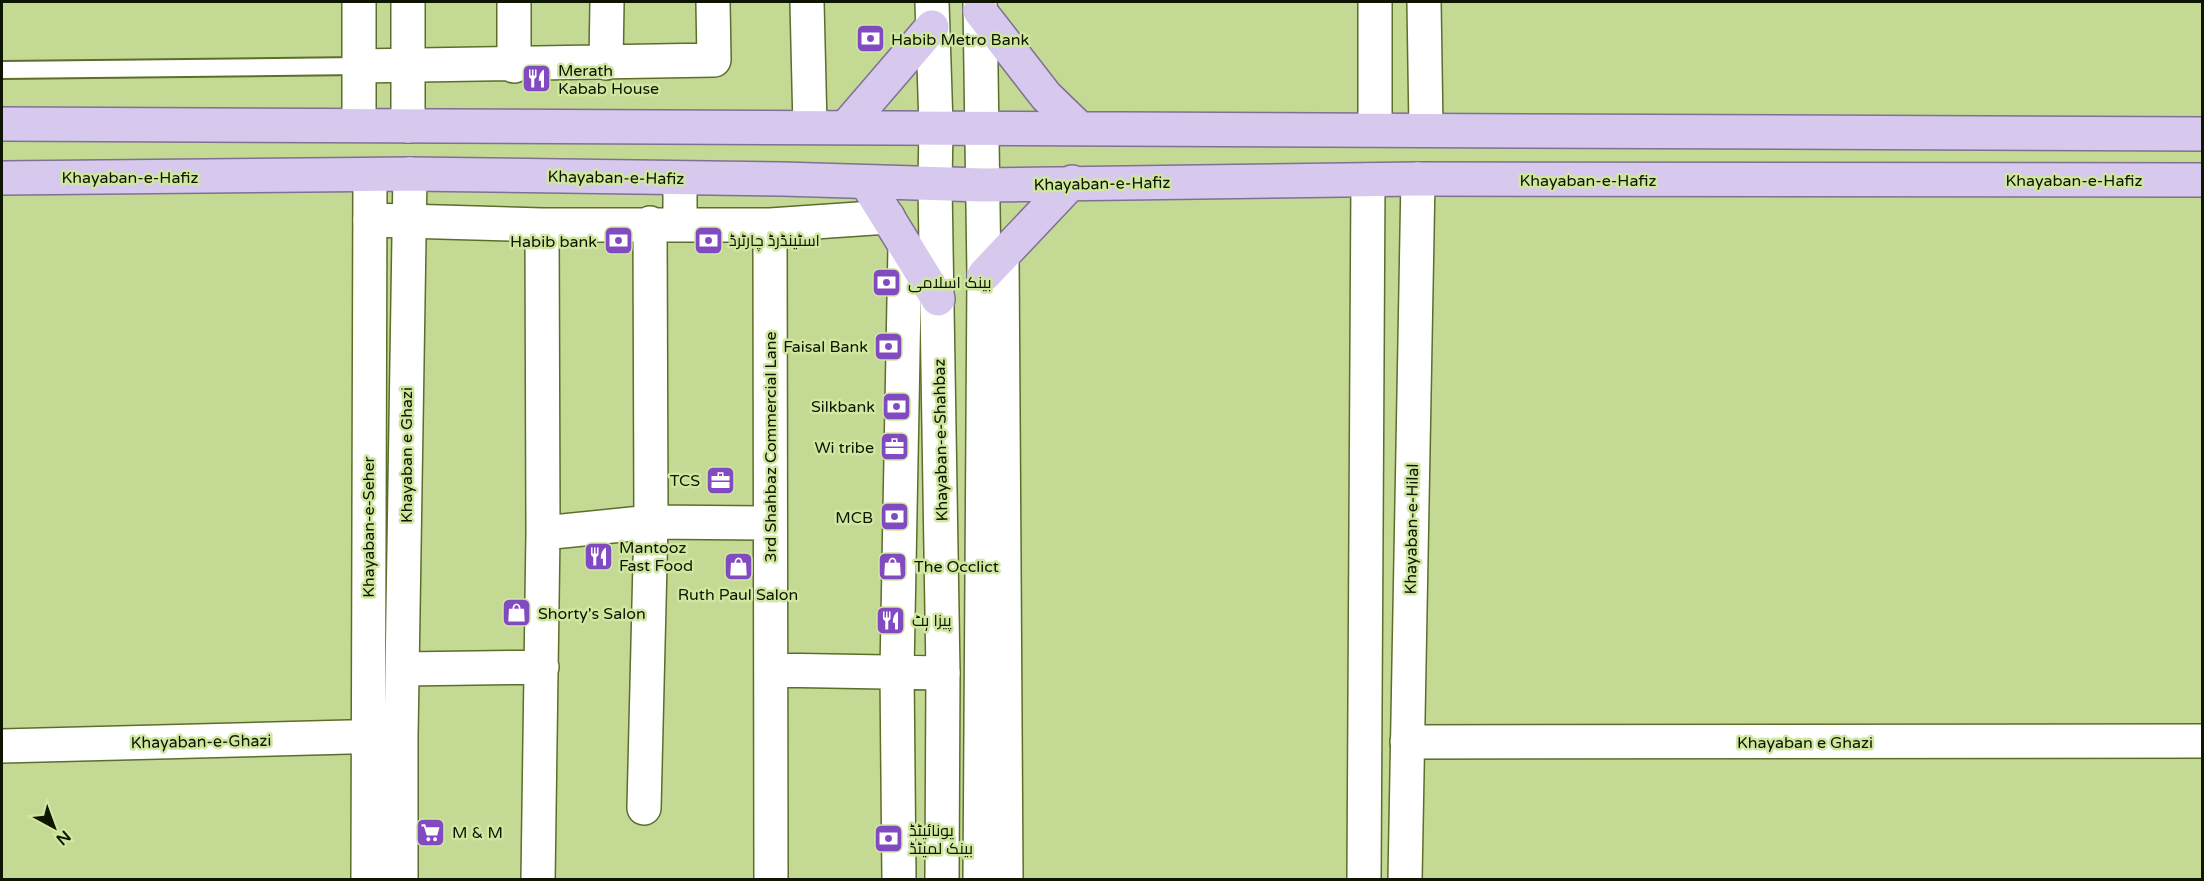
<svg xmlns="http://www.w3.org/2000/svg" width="2204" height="881" font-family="'Varela Round',Cairo,sans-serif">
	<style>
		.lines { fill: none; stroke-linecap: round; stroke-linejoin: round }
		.service-casing { stroke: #5b6e2a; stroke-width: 20 }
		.minor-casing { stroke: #5b6e2a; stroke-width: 36 }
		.tertiary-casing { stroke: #5b6e2a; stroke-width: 36 }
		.secondary-casing { stroke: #5b6e2a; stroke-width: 36 }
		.primary-casing { stroke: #7f7192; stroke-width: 36 }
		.service { stroke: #fff; stroke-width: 16 }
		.minor { stroke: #fff; stroke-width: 33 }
		.tertiary { stroke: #fff; stroke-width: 33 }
		.secondary { stroke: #fff; stroke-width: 33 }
		.primary { stroke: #d7c8ed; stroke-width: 33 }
		.labels { text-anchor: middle; stroke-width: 5; stroke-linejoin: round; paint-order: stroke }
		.poi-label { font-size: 16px; fill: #0e1500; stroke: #d0e7a0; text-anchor: start }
		.street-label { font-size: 16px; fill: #0e1500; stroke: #d0e7a0 }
	</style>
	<rect width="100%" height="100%" fill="#c4da94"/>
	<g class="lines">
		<defs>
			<path id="service" d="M 2,70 L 359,66"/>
			<path id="minor" d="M 514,2 L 514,66
				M 807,2 L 810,127
				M 606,63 L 607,2
				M 359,66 L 714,60 L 713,2
				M 370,220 L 542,225 L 770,225 L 888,217
				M 680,225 L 680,179
				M 770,225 L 771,880
				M 1002,255 L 1006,880
				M 543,533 L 651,522 L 769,523
				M 403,669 L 542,667
				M 772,670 L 943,673
				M 1407,742 L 2202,741
				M 644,808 L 651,522 L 650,223
				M 538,880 L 543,533 L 542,225
				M 899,880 L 897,671 L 905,247"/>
			<path id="tertiary" d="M 408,2 L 408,126
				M 1424,2 L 1426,129
				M 359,123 L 359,2
				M 1375,129 L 1375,2
				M 2,746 L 387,736
				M 368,880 L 370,175
				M 401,880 L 401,736 L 410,174
				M 1364,880 L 1368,180
				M 1405,880 L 1418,179"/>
			<path id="secondary" d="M 932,2 L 936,126 L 935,185 L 943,673 L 942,880
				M 980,2 L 984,275 L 980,880"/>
			<path id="primary" d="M 980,11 L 1046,96 L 1077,126
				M 2,124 L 2202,134
				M 846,127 L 932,27
				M 2,178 L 410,174 L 782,179 L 983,185 L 1418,179 L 2202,180
				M 866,182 L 938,299
				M 984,275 L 1072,182"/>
		</defs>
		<!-- service casing -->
		<use href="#service" class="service-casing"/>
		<!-- minor casing -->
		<use href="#minor" class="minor-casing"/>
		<!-- tertiary casing -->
		<use href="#tertiary" class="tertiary-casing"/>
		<!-- secondary casing -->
		<use href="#secondary" class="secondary-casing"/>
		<!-- primary casing -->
		<use href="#primary" class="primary-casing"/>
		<!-- service -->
		<use href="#service" class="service"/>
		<!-- minor -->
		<use href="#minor" class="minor"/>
		<!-- tertiary -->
		<use href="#tertiary" class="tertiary"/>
		<!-- secondary -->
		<use href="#secondary" class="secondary"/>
		<!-- primary -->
		<use href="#primary" class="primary"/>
	</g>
	<!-- icons -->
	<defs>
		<symbol id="bank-square" viewBox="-11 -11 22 22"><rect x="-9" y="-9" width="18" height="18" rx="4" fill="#824ac0" stroke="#d0e7a0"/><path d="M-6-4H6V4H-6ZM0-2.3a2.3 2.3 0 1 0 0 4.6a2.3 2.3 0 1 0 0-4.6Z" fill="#fff"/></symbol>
		<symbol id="restaurant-square" viewBox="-11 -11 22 22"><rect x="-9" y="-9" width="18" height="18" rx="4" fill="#824ac0" stroke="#d0e7a0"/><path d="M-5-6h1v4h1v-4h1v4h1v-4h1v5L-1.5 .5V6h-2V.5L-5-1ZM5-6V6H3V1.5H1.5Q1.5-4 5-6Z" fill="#fff"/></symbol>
		<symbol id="office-square" viewBox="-11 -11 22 22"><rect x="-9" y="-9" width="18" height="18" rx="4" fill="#824ac0" stroke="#d0e7a0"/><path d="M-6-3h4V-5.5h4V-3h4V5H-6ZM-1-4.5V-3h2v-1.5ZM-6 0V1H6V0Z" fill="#fff"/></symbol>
		<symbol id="shop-square" viewBox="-11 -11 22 22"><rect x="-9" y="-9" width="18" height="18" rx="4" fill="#824ac0" stroke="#d0e7a0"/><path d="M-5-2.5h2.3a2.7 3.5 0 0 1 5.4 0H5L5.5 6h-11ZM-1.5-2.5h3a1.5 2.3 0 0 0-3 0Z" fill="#fff"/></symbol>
		<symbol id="supermarket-square" viewBox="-11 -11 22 22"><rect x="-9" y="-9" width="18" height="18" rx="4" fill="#824ac0" stroke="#d0e7a0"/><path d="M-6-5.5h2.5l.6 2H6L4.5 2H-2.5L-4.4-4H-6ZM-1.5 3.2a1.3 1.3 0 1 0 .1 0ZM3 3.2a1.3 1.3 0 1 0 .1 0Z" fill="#fff"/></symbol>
	</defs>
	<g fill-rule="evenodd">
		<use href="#bank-square" x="854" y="22" width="33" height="33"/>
		<use href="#restaurant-square" x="520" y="62" width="33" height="33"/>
		<use href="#bank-square" x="692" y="224" width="33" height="33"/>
		<use href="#bank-square" x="602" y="224" width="33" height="33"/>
		<use href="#bank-square" x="870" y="266" width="33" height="33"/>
		<use href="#bank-square" x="872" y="330" width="33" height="33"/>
		<use href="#bank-square" x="880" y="390" width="33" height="33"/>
		<use href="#office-square" x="878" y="430" width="33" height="33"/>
		<use href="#office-square" x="704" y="464" width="33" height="33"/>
		<use href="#bank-square" x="878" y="500" width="33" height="33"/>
		<use href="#restaurant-square" x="582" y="540" width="33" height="33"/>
		<use href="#shop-square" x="722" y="550" width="33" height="33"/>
		<use href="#shop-square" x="876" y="550" width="33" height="33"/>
		<use href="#shop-square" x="500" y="596" width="33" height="33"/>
		<use href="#restaurant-square" x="874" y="604" width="33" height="33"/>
		<use href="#supermarket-square" x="414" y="816" width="33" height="33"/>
		<use href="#bank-square" x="872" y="822" width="33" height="33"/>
	</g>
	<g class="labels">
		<!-- poi labels -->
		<g class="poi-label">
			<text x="891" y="45">Habib Metro Bank</text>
			<text x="558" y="76">Merath<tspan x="558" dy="18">Kabab House</tspan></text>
			<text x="729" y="246">اسٹینڈرڈ چارٹرڈ</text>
			<text x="597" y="247" text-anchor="end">Habib bank</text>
			<text x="908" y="288">بینک اسلامی</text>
			<text x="868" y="352" text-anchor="end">Faisal Bank</text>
			<text x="875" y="412" text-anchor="end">Silkbank</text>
			<text x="874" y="453" text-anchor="end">Wi tribe</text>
			<text x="700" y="486" text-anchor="end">TCS</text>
			<text x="873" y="523" text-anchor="end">MCB</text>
			<text x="619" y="553">Mantooz<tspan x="619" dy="18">Fast Food</tspan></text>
			<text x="914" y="572">The Occlict</text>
			<text x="738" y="600" text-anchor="middle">Ruth Paul Salon</text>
			<text x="538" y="619">Shorty's Salon</text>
			<text x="912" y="626">پیزا ہٹ</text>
			<text x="909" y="836">یونائیٹڈ<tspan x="909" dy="18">بینک لمیٹڈ</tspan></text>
			<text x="452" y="838">M &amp; M</text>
		</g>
		<!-- street labels -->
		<g class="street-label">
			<text x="130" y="183">Khayaban-e-Hafiz</text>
			<text transform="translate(616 177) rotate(1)" y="6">Khayaban-e-Hafiz</text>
			<text x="1588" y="186">Khayaban-e-Hafiz</text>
			<text x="2074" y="186">Khayaban-e-Hafiz</text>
			<text transform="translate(1102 183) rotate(-1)" y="6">Khayaban-e-Hafiz</text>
			<text transform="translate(940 440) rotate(-91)" y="6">Khayaban-e-Shahbaz</text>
			<text transform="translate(770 447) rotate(-90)" y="6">3rd Shahbaz Commercial Lane</text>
			<text transform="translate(406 455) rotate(-90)" y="6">Khayaban e Ghazi</text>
			<text transform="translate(368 527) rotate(-90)" y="6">Khayaban-e-Seher</text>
			<text transform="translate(1411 529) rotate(-89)" y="6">Khayaban-e-Hilal</text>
			<text transform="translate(201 741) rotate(-1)" y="6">Khayaban-e-Ghazi</text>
			<text x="1805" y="748">Khayaban e Ghazi</text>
		</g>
	</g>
	<!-- border -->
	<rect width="2204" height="881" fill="none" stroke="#0e1500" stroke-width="6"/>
	<!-- north arrow -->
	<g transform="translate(54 827) rotate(139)" stroke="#d0e7a0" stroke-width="4.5" paint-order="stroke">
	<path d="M0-4.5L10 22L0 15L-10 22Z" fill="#0e1500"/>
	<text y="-9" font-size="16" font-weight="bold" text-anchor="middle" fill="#0e1500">N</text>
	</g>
</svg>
